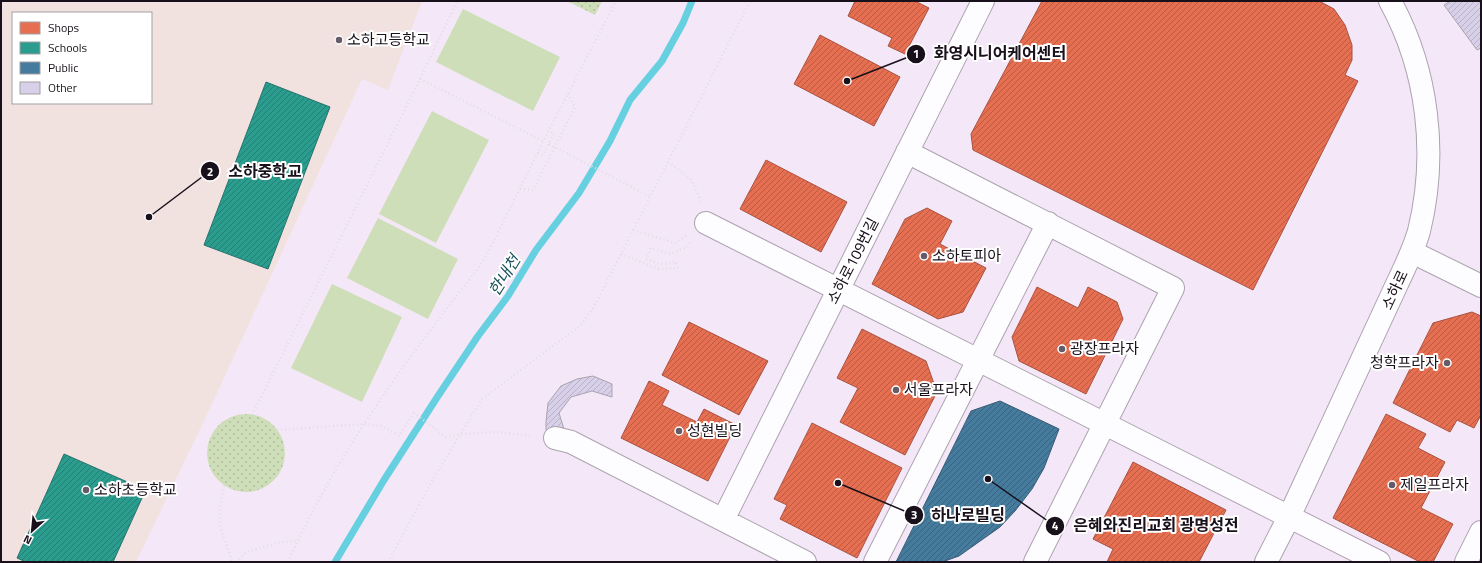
<svg xmlns="http://www.w3.org/2000/svg" width="1482" height="563" font-family="'Titillium Web','Noto Sans KR',sans-serif">
	<style>
		.education { fill: #f1e2e0; fill-rule: evenodd }
		.grass { fill: url(#grass-dots) }
		.pitch { fill: #cedeb8 }
		.shops { fill: url(#shops-hatch); stroke: #a95240 }
		.schools { fill: url(#schools-hatch); stroke: #25736c }
		.public { fill: url(#public-hatch); stroke: #385b76 }
		.lines { fill: none; stroke-linecap: round; stroke-linejoin: round }
		.stream { stroke: #67d0e0; stroke-width: 7 }
		.building { fill: url(#building-hatch); stroke: #a9a3af }
		.minor-casing { stroke: #aca3af; stroke-width: 24 }
		.path { stroke: #e1dee3; stroke-width: 2.5; stroke-dasharray: 1 3; stroke-linecap: butt }
		.minor { stroke: #fdfcfe; stroke-width: 22 }
		.poi-dot { fill: #655c68; stroke: #fff; stroke-width: 1.5 }
		.labels { text-anchor: middle; stroke-width: 4; stroke-linejoin: round; paint-order: stroke }
		.poi-label { font-size: 15px; fill: #18101a; stroke: #fff; text-anchor: start }
		.street-label { font-size: 15px; fill: #18101a; stroke: #fff }
		.water-label { font-size: 16px; font-style: italic; fill: #16525a; stroke: #fff }
		.leader { fill: none; stroke: #18101a; stroke-width: 1.5 }
		.callout-dot { fill: #18101a; stroke: #fff; stroke-width: 1.5 }
		.mark-label { font-size: 12px; text-anchor: middle; font-weight: bold; fill: #fff }
		.callout-label { font-size: 16px; text-anchor: middle; font-weight: bold; fill: #18101a; stroke: #fff; stroke-width: 4; stroke-linejoin: round; paint-order: stroke }
	</style>
	<defs>
		<pattern id="grass-dots" width="8" height="8" patternUnits="userSpaceOnUse"><rect width="8" height="8" fill="#cedeb8"/><path d="M2 2h.1M6 6h.1" fill="none" stroke="#b0bd9e" stroke-width="1.8" stroke-linecap="round"/></pattern>
		<pattern id="shops-hatch" width="6" height="6" patternUnits="userSpaceOnUse"><rect width="6" height="6" fill="#e76f51"/><path d="M-1 1l2-2M0 6l6-6M5 7l2-2" fill="none" stroke="#ba5a42"/></pattern>
		<pattern id="schools-hatch" width="6" height="6" patternUnits="userSpaceOnUse"><rect width="6" height="6" fill="#2a9d8f"/><path d="M-1 1l2-2M0 6l6-6M5 7l2-2" fill="none" stroke="#237f74"/></pattern>
		<pattern id="public-hatch" width="6" height="6" patternUnits="userSpaceOnUse"><rect width="6" height="6" fill="#457b9d"/><path d="M-1 1l2-2M0 6l6-6M5 7l2-2" fill="none" stroke="#39637f"/></pattern>
		<pattern id="building-hatch" width="6" height="6" patternUnits="userSpaceOnUse"><rect width="6" height="6" fill="#d7d0e8"/><path d="M-1 1l2-2M0 6l6-6M5 7l2-2" fill="none" stroke="#b8b2c6"/></pattern>
	</defs>
	<rect width="100%" height="100%" fill="#f4e8f8"/>
	<!-- education -->
	<path class="education" d="M 1,1 L 422,1 L 388,90 L 362,79 L 205,419 L 136,562 L 1,562 ZM 13,13 L 151,13 L 151,103 L 13,103 Z"/>
	<!-- grass -->
	<path class="grass" d="M 567,1 L 602,1 L 595,15 Z
		M207 453a39 39 0 1 1 78 0a39 39 0 1 1-78 0Z"/>
	<!-- pitch -->
	<path class="pitch" d="M 463,9 L 560,57 L 533,111 L 436,62 Z
		M 432,111 L 489,140 L 436,243 L 379,214 Z
		M 378,218 L 458,259 L 428,319 L 347,278 Z
		M 332,284 L 402,317 L 362,402 L 291,368 Z"/>
	<!-- shops -->
	<path class="shops" d="M 855,1 L 915,1 L 929,8 L 905,54 L 888,46 L 892,38 L 848,16 Z
		M 1042,1 L 1319,1 L 1334,9 L 1345,25 L 1352,45 L 1352,60 L 1345,75 L 1358,81 L 1253,290 L 973,150 L 971,134 Z
		M 820,35 L 900,77 L 874,126 L 794,84 Z
		M 766,160 L 847,202 L 821,252 L 740,209 Z
		M 927,208 L 952,221 L 940,244 L 986,268 L 963,312 L 938,319 L 872,284 L 905,219 Z
		M 1037,287 L 1078,308 L 1088,287 L 1117,302 L 1123,319 L 1086,394 L 1019,361 L 1012,337 Z
		M 1472,312 L 1481,316 L 1481,415 L 1474,428 L 1457,420 L 1450,432 L 1393,403 L 1433,323 Z
		M 689,322 L 768,361 L 739,415 L 662,375 Z
		M 862,329 L 926,361 L 937,392 L 905,455 L 840,422 L 858,388 L 837,378 Z
		M 649,381 L 669,391 L 662,405 L 697,422 L 704,409 L 736,425 L 708,481 L 621,438 Z
		M 1386,414 L 1426,434 L 1418,448 L 1445,462 L 1421,508 L 1453,524 L 1433,562 L 1420,562 L 1333,518 Z
		M 812,423 L 902,468 L 857,558 L 780,519 L 787,505 L 774,499 Z
		M 1133,462 L 1226,510 L 1199,562 L 1107,562 L 1113,549 L 1093,539 Z"/>
	<!-- schools -->
	<path class="schools" d="M 266,82 L 330,107 L 268,269 L 204,245 Z
		M 64,454 L 132,484 L 128,492 L 142,498 L 113,562 L 26,562 L 17,558 Z"/>
	<!-- public -->
	<path class="public" d="M 1000,401 L 1059,429 L 1044,468 L 1032,489 L 1015,511 L 1000,527 L 959,556 L 942,562 L 896,562 L 971,411 Z"/>
	<g class="lines">
		<!-- stream -->
		<path class="stream" d="M 335,562 L 384,480 L 436,399 L 478,336 L 508,296 L 536,250 L 579,193 L 610,141 L 630,100 L 662,61 L 683,23 L 692,1"/>
	</g>
	<!-- building -->
	<path class="building" d="M 1450,1 L 1481,1 L 1481,48 L 1477,50 L 1444,5 Z
		M 593,376 L 612,384 L 612,397 L 592,391 L 571,397 L 559,413 L 564,429 L 546,430 L 546,422 L 548,403 L 561,386 L 577,379 Z"/>
	<g class="lines">
		<defs>
			<path id="minor" d="M 907,152 L 1173,288 L 1035,562
				M 706,223 L 1379,562
				M 1412,252 L 1481,286
				M 555,438 L 571,442 L 805,562
				M 723,520 L 983,1
				M 875,562 L 1048,223
				M 1266,562 L 1289,517 L 1397,284 C 1405,267 1414,249 1419,231 C 1438,154 1428,70 1390,1
				M 1466,562 L 1481,532"/>
		</defs>
		<!-- minor casing -->
		<use href="#minor" class="minor-casing"/>
		<!-- path -->
		<path class="path" d="M 420,79 L 543,141
			M 549,144 L 649,196
			M 538,153 L 543,155 L 554,133 L 549,130
			M 668,162 L 690,178 L 701,201
			M 520,189 L 533,190 L 575,107 L 568,94
			M 633,230 L 675,243 L 687,235
			M 621,254 L 658,269 L 678,268 L 676,262 L 660,264 L 646,259 L 651,248 L 670,254 L 687,247 L 692,240
			M 252,415 L 420,79 L 457,1
			M 277,430 L 364,424 L 382,426 L 399,436 L 414,413 L 446,437 L 461,434 L 496,432 L 532,436
			M 224,486 C 222,498 219,511 220,523 C 221,534 229,549 232,562
			M 236,562 L 246,552 L 281,542 L 299,541
			M 288,562 C 336,455 404,362 477,270 L 488,253 L 549,130 L 616,1
			M 388,562 L 433,479 L 482,399 L 581,325 L 594,307 L 750,1"/>
		<!-- minor -->
		<use href="#minor" class="minor"/>
	</g>
	<!-- markers -->
	<g class="poi-dot">
		<circle cx="339" cy="40" r="4"/>
		<circle cx="924" cy="256" r="4"/>
		<circle cx="1062" cy="349" r="4"/>
		<circle cx="1447" cy="363" r="4"/>
		<circle cx="896" cy="390" r="4"/>
		<circle cx="679" cy="431" r="4"/>
		<circle cx="1392" cy="485" r="4"/>
		<circle cx="86" cy="490" r="4"/>
	</g>
	<g class="labels">
		<!-- poi labels -->
		<g class="poi-label">
			<text x="347" y="45">소하고등학교</text>
			<text x="932" y="261">소하토피아</text>
			<text x="1070" y="354">광장프라자</text>
			<text x="1439" y="368" text-anchor="end">청학프라자</text>
			<text x="904" y="395">서울프라자</text>
			<text x="687" y="436">성현빌딩</text>
			<text x="1400" y="490">제일프라자</text>
			<text x="94" y="495">소하초등학교</text>
		</g>
		<!-- street labels -->
		<g class="street-label">
			<text transform="translate(853 261) rotate(-63)" y="5">소하로109번길</text>
			<text transform="translate(1395 290) rotate(-65)" y="5">소하로</text>
		</g>
		<!-- water labels -->
		<g class="water-label">
			<text transform="translate(504 275) rotate(-58)" y="6">한내천</text>
		</g>
	</g>
	<!-- callouts -->
	<path class="leader" d="M847 81L916 54M149 217L210 171M838 483L914 515M988 479L1055 526"/>
	<g class="callout-dot">
		<circle cx="847" cy="81" r="4"/>
		<circle cx="149" cy="217" r="4"/>
		<circle cx="838" cy="483" r="4"/>
		<circle cx="988" cy="479" r="4"/>
		<circle cx="916" cy="54" r="10"/>
		<circle cx="210" cy="171" r="10"/>
		<circle cx="914" cy="515" r="10"/>
		<circle cx="1055" cy="526" r="10"/>
	</g>
	<g class="mark-label">
		<text x="916" y="58">1</text>
		<text x="210" y="176">2</text>
		<text x="914" y="519">3</text>
		<text x="1055" y="530">4</text>
	</g>
	<g class="callout-label">
		<text x="1000" y="59">화영시니어케어센터</text>
		<text x="265" y="177">소하중학교</text>
		<text x="968" y="521">하나로빌딩</text>
		<text x="1156" y="531">은혜와진리교회 광명성전</text>
	</g>
	<!-- border -->
	<rect width="1482" height="563" fill="none" stroke="#18101a" stroke-width="4"/>
	<!-- legend -->
	<rect x="12" y="12" width="140" height="92" fill="#ffffff" stroke="#a39fa3"/>
	<rect x="20" y="22" width="20" height="12" fill="#e76f51" stroke="#a39fa3"/>
	<text x="48" y="32" font-size="12" fill="#18101a">Shops</text>
	<rect x="20" y="42" width="20" height="12" fill="#2a9d8f" stroke="#a39fa3"/>
	<text x="48" y="52" font-size="12" fill="#18101a">Schools</text>
	<rect x="20" y="62" width="20" height="12" fill="#457b9d" stroke="#a39fa3"/>
	<text x="48" y="72" font-size="12" fill="#18101a">Public</text>
	<rect x="20" y="82" width="20" height="12" fill="#d7d0e8" stroke="#a39fa3"/>
	<text x="48" y="92" font-size="12" fill="#18101a">Other</text>
	<!-- north arrow -->
	<g transform="translate(32 531) rotate(207)" stroke="#ffffff" stroke-width="3" paint-order="stroke">
	<path d="M0-3L7 15L0 10L-7 15Z" fill="#18101a"/>
	<text y="-6" font-size="11" font-weight="bold" text-anchor="middle" fill="#18101a">N</text>
	</g>
</svg>
